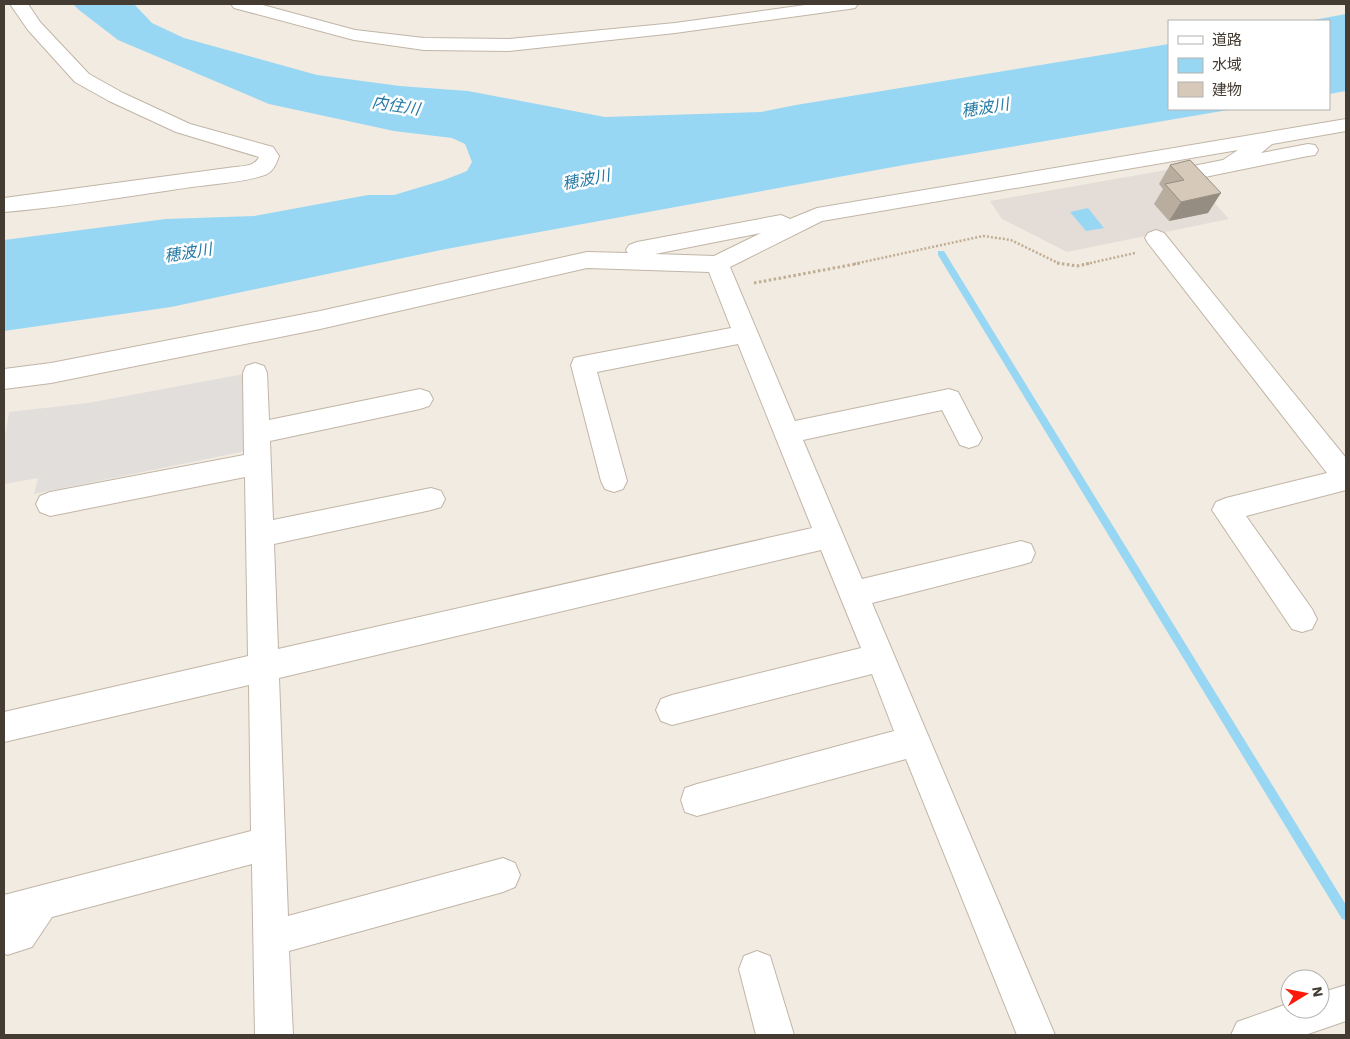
<svg xmlns="http://www.w3.org/2000/svg" width="1350" height="1039" font-family="'Work Sans','Noto Sans JP',sans-serif">
	<style>
		.industrial { fill: #e4ddd7 }
		.parking { fill: #e2dedb }
		.water { fill: #98d7f4 }
		.lines { fill: none; stroke-linecap: round; stroke-linejoin: round }
		.stream { fill: #98d7f4; fill-rule: evenodd }
		.minor-casing { stroke: #c1b5a7; stroke-width: 2 }
		.path-far1 { stroke: #c0ad94; stroke-width: 2.5; stroke-dasharray: 2 2; stroke-linecap: butt }
		.path { stroke: #c0ad94; stroke-width: 3; stroke-dasharray: 2.5 2.5; stroke-linecap: butt }
		.minor { fill: #fff; fill-rule: evenodd }
		.wall { fill: #b9ad9f }
		.shaded-wall { fill: #968d82 }
		.building { fill: #d7c9b9; stroke: #968d82 }
		.labels { text-anchor: middle; stroke-width: 5; stroke-linejoin: round; paint-order: stroke }
		.far-water-label { font-size: 16px; font-style: italic; fill: #247aa5; stroke: #fff }
	</style>
	<rect width="100%" height="100%" fill="#f2ebe1"/>
	<!-- industrial -->
	<path class="industrial" d="M 1183,167 L 1229,219 L 1067,252 L 1002,219 L 990,201 Z"/>
	<!-- parking -->
	<path class="parking" d="M 244,374 L 246,451 L 34,494 L 38,478 L 4,484 L 4,442 L 9,412 L 88,403 Z"/>
	<!-- water -->
	<path class="water" d="M 73,4 L 134,4 L 152,23 L 184,38 L 317,75 L 400,86 L 468,91 L 605,117 L 761,112 L 796,105 L 1169,44 L 1169,109 L 1234,109 L 904,165 L 441,250 L 171,307 L 4,331 L 4,240 L 166,219 L 254,216 L 368,195 L 394,195 L 444,180 L 467,171 L 472,162 L 465,144 L 452,138 L 394,131 L 269,104 L 118,40 L 79,10 Z
		M 1346,14 L 1346,91 L 1329,94 L 1329,21 L 1308,21 Z
		M 1088,208 L 1104,228 L 1086,231 L 1070,212 Z"/>
	<g class="lines">
		<!-- stream -->
		<path class="stream" d="M 938,251 L 944,251 L 1346,905 L 1346,920 L 1342,919 L 938,255 Z"/>
		<defs>
			<path id="minor" d="M 10,4 L 28,4 L 40,22 L 89,74 L 123,93 L 190,124 L 273,147 L 279,156 C 276,164 274,170 267,174 C 249,182 212,184 192,187 C 129,196 67,207 4,212 L 4,198 L 235,167 C 245,166 255,166 259,157 L 176,132 L 109,101 L 75,82 L 28,30 Z
				M 231,4 L 259,4 L 355,30 L 424,38 L 509,39 L 675,23 L 812,4 L 858,4 L 855,8 L 849,9 L 675,33 L 509,51 L 424,50 L 354,40 L 234,8 Z
				M 1346,119 L 1346,131 L 1272,144 L 1261,153 L 1308,144 L 1315,145 L 1318,150 L 1315,155 L 1308,156 L 1200,178 L 1193,176 L 1190,171 L 1193,166 L 1223,160 L 1238,150 L 822,221 L 730,267 L 795,421 L 949,389 L 958,392 L 982,438 L 978,445 L 969,448 L 960,445 L 942,410 L 803,440 L 862,579 L 1021,541 L 1031,544 L 1035,553 L 1031,562 L 1021,565 L 872,603 L 1055,1035 L 1017,1035 L 906,759 L 697,816 L 685,812 L 681,800 L 685,788 L 697,784 L 894,731 L 872,674 L 672,725 L 661,721 L 656,710 L 661,699 L 672,695 L 861,648 L 821,550 L 279,678 L 288,916 L 503,858 L 515,863 L 520,875 L 515,887 L 503,892 L 289,951 L 293,1035 L 255,1035 L 252,864 L 52,917 L 32,947 L 7,955 L 4,953 L 4,895 L 251,831 L 249,685 L 4,742 L 4,712 L 248,656 L 245,477 L 50,516 L 40,512 L 36,504 L 40,496 L 50,492 L 244,455 L 243,373 L 246,366 L 255,363 L 264,366 L 267,373 L 269,420 L 420,389 L 429,392 L 433,399 L 429,406 L 420,409 L 270,441 L 273,520 L 431,488 L 441,491 L 445,499 L 441,507 L 431,510 L 274,544 L 278,649 L 812,528 L 738,344 L 597,372 L 627,481 L 623,489 L 614,492 L 605,489 L 601,481 L 571,365 L 574,358 L 583,356 L 731,328 L 709,272 L 587,268 L 320,329 L 51,383 L 4,389 L 4,369 L 51,363 L 320,311 L 587,252 L 628,253 L 626,250 L 629,245 L 637,242 L 781,215 L 790,219 L 817,208 ZM 761,233 L 714,256 L 655,254 Z
				M 1156,230 L 1164,233 L 1346,458 L 1346,490 L 1246,516 L 1312,609 L 1317,619 L 1312,629 L 1302,632 L 1292,629 L 1212,510 L 1216,502 L 1226,498 L 1327,473 L 1148,243 L 1145,238 L 1148,233 Z
				M 757,951 L 770,956 L 794,1035 L 756,1035 L 739,969 L 744,956 Z
				M 1346,985 L 1346,1021 L 1305,1035 L 1231,1035 L 1237,1022 L 1290,1003 L 1290,1009 L 1320,1009 L 1320,993 Z"/>
		</defs>
		<!-- minor casing -->
		<use href="#minor" class="minor-casing"/>
		<!-- path-far1 -->
		<path class="path-far1" d="M 854,264 L 983,236 L 1011,240 L 1060,264
			M 1086,264 L 1135,253"/>
		<!-- path -->
		<path class="path" d="M 1057,263 L 1077,266 L 1092,263
			M 754,283 L 861,263"/>
		<!-- minor -->
		<use href="#minor" class="minor"/>
	</g>
	<!-- wall -->
	<path class="wall" d="M 1190,160 L 1208,213 L 1169,221 L 1154,204 L 1163,189 L 1159,184 L 1170,165 Z"/>
	<!-- shaded-wall -->
	<path class="shaded-wall" d="M 1221,193 L 1208,213 L 1169,221 L 1181,202 Z"/>
	<!-- building -->
	<path class="building" d="M 1190,160 L 1221,193 L 1181,202 L 1165,184 L 1184,180 L 1170,165 Z"/>
	<g class="labels">
		<!-- far-water labels -->
		<g class="far-water-label">
			<text transform="translate(396 105) rotate(9)" y="6">内住川</text>
			<text transform="translate(985 107) rotate(-9)" y="6">穂波川</text>
			<text transform="translate(586 179) rotate(-11)" y="6">穂波川</text>
			<text transform="translate(188 252) rotate(-9)" y="6">穂波川</text>
		</g>
	</g>
	<!-- border -->
	<rect width="1350" height="1039" fill="none" stroke="#443b32" stroke-width="10"/>
	<!-- legend -->
	<rect x="1168" y="20" width="162" height="90" fill="#ffffff" stroke="#b4b1ad"/>
	<rect x="1178" y="36" width="25" height="8" fill="#ffffff" stroke="#b4b1ad"/>
	<text x="1212" y="45" font-size="15" fill="#443b32">道路</text>
	<rect x="1178" y="58" width="25" height="15" fill="#98d7f4" stroke="#b4b1ad"/>
	<text x="1212" y="70" font-size="15" fill="#443b32">水域</text>
	<rect x="1178" y="82" width="25" height="15" fill="#d7c9b9" stroke="#b4b1ad"/>
	<text x="1212" y="95" font-size="15" fill="#443b32">建物</text>
	<!-- north arrow -->
	<g transform="translate(1305 994) rotate(80)"><circle r="24" fill="#ffffff" stroke="#b4b1ad"/>
	<path d="M0-4L9 19L0 12L-9 19Z" fill="#ff190b"/>
	<text y="-8" font-size="14" font-weight="bold" text-anchor="middle" fill="#443b32">N</text>
	</g>
</svg>
